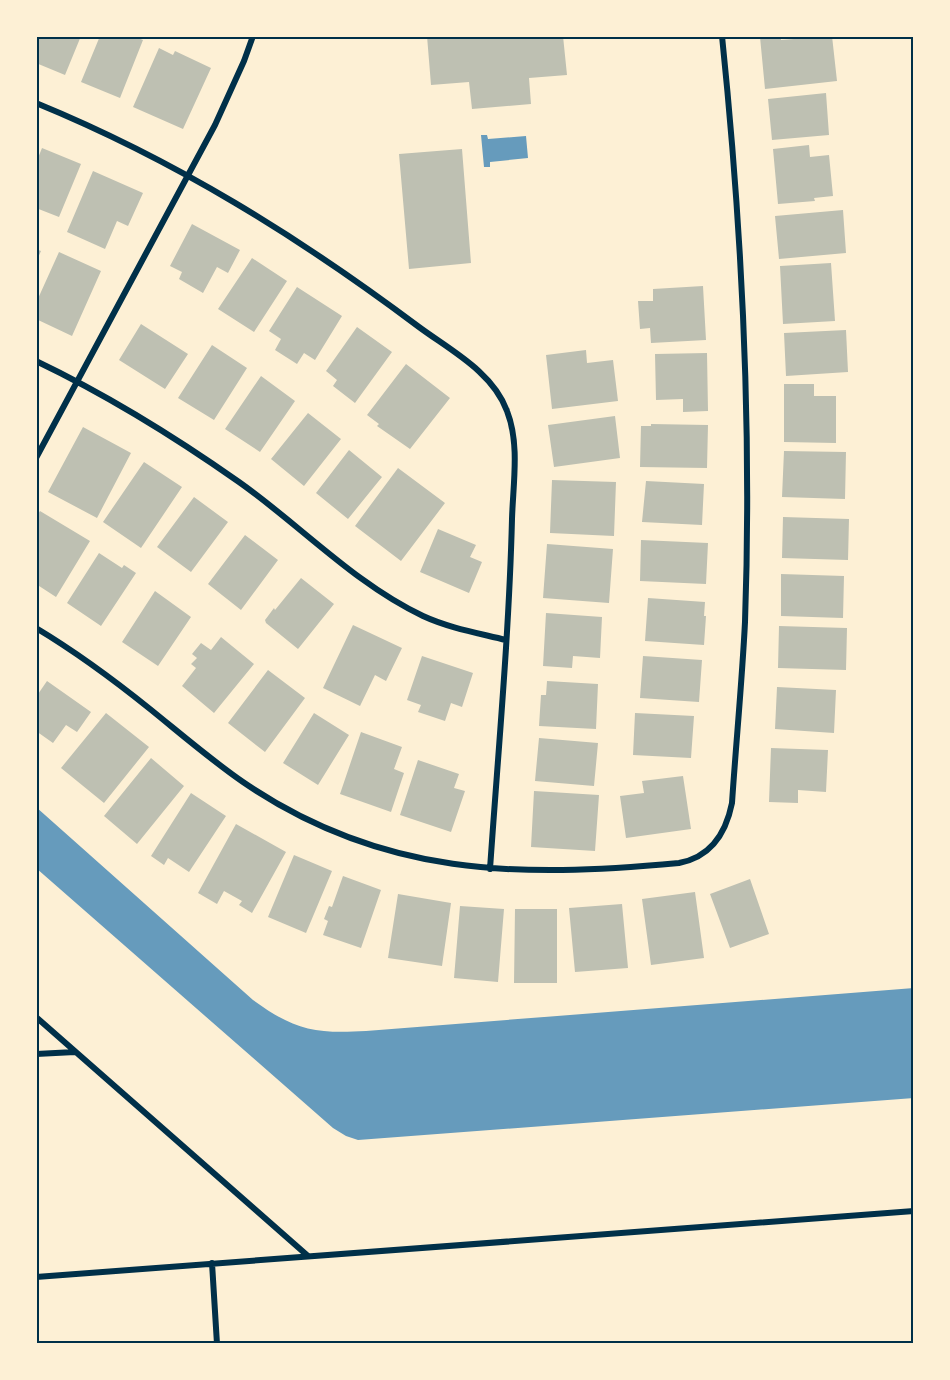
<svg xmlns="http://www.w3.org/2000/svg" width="950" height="1380" font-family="Mulish,sans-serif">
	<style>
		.water { fill: #669bbc }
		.building { fill: #bec0b2 }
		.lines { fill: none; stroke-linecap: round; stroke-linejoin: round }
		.minor { stroke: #003049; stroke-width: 6 }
		.neatline { fill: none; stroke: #003049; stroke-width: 2 }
	</style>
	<rect width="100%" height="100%" fill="#fdf0d5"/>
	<!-- water -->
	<path class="water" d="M 481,135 L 487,135 L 488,139 L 526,136 L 528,158 L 490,162 L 490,167 L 484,167 Z
		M 36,807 L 253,1000 C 294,1030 315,1034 366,1031 L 914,988 L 914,1098 L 358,1140 L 346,1136 L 333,1128 L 36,868 Z"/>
	<!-- building -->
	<path class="building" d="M 36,36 L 81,36 L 65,75 L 36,63 Z
		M 100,36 L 133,36 L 143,40 L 120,98 L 81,82 Z
		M 427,36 L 563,36 L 567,75 L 529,78 L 531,104 L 472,109 L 469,82 L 431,85 Z
		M 767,36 L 781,36 L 781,40 L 832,36 L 837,81 L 765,89 L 760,37 Z
		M 159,48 L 173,55 L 175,51 L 211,68 L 183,129 L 133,107 Z
		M 826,93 L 829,135 L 772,140 L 768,99 Z
		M 809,145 L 810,157 L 829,155 L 833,196 L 814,198 L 815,201 L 778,204 L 773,149 Z
		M 42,148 L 81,164 L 59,217 L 36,208 L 36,163 Z
		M 462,149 L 471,263 L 409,269 L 399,154 Z
		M 93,171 L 143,193 L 128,226 L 117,221 L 105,249 L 67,232 Z
		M 843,210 L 846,253 L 779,259 L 775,216 Z
		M 192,224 L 240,250 L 228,273 L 217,267 L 203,293 L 179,279 L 182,272 L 170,266 Z
		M 36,249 L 41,251 L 36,262 Z
		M 59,252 L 101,271 L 72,336 L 36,319 L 36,303 Z
		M 252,258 L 287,281 L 254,332 L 218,309 Z
		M 831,263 L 835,321 L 783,324 L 780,266 Z
		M 703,286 L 706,340 L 651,343 L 650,328 L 640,329 L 638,301 L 653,301 L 653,289 Z
		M 297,287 L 342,316 L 315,360 L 304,353 L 297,364 L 275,350 L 281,339 L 269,331 Z
		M 141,324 L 188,354 L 165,389 L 119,360 Z
		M 357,327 L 392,352 L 355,403 L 333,386 L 337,380 L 326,371 Z
		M 846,330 L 848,372 L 786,376 L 784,333 Z
		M 212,345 L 247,368 L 214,420 L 178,398 Z
		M 586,350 L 587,363 L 613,360 L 618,401 L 552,409 L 546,355 Z
		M 707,353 L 708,411 L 683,412 L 683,399 L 656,400 L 655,354 Z
		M 406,364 L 450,398 L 410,449 L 377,426 L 379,424 L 367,415 Z
		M 261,376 L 295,401 L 260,452 L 225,429 Z
		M 784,384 L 814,384 L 814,396 L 836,396 L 836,443 L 784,442 Z
		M 308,413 L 341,439 L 304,486 L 271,459 Z
		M 615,416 L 620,458 L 554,467 L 548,425 Z
		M 651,424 L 708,425 L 707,468 L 640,467 L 641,426 L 651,426 Z
		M 83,427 L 131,453 L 97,518 L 48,492 Z
		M 349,450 L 382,477 L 348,519 L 316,493 Z
		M 784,451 L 846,452 L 845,499 L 782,497 Z
		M 144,462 L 182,487 L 141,548 L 103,522 Z
		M 398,468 L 445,503 L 401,561 L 355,526 Z
		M 552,480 L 616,482 L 614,536 L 550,533 Z
		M 646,481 L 704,484 L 702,525 L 642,522 Z
		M 194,497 L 228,522 L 191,572 L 157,547 Z
		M 40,511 L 90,541 L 56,597 L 36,584 L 36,517 Z
		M 783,517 L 849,519 L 848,560 L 782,558 Z
		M 438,529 L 476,545 L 470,557 L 482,562 L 469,593 L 420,572 Z
		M 245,535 L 278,560 L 241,610 L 208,584 Z
		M 641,540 L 708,543 L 706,584 L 640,581 Z
		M 547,544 L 613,549 L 609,603 L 543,598 Z
		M 99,553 L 122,568 L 124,565 L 136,573 L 101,626 L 67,603 Z
		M 781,574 L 844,576 L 843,618 L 781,616 Z
		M 301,578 L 334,604 L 298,649 L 266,623 L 265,620 L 274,608 L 275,610 Z
		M 155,591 L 191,617 L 158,666 L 122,642 Z
		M 648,598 L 705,602 L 704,616 L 706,616 L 704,645 L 645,641 Z
		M 546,613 L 602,617 L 600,658 L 573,656 L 572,668 L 543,666 Z
		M 353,625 L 402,648 L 386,681 L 375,675 L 360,706 L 323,688 Z
		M 779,626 L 847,628 L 846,670 L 778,668 Z
		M 221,637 L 254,664 L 214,713 L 182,686 L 196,668 L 191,664 L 197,658 L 192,654 L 201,643 L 211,650 Z
		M 422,656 L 473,673 L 462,707 L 451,703 L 445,721 L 418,712 L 421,705 L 407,700 Z
		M 643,656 L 702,660 L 699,702 L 640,698 Z
		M 268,670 L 305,698 L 265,752 L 228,723 Z
		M 47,681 L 91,712 L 77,732 L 66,725 L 53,743 L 36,731 L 36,697 Z
		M 547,681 L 598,684 L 596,729 L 539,726 L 541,695 L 546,695 Z
		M 777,687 L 836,690 L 834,733 L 775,729 Z
		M 106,713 L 149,747 L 104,803 L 61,768 Z
		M 314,713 L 349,735 L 318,785 L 283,763 Z
		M 635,713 L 694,716 L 691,758 L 633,755 Z
		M 361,732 L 402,747 L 394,769 L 404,773 L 391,812 L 340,794 Z
		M 539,738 L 598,743 L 594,786 L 535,781 Z
		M 771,748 L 828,750 L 826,792 L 798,790 L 798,803 L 769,802 Z
		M 151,758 L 184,786 L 137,844 L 104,816 Z
		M 418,760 L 459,774 L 454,788 L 465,791 L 451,832 L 400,815 Z
		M 683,776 L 691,829 L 626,838 L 620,796 L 644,793 L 642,781 Z
		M 534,791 L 599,795 L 595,851 L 531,847 Z
		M 191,793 L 226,816 L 189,872 L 168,858 L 164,865 L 151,856 Z
		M 236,824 L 286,852 L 252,913 L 239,905 L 242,901 L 224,891 L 217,904 L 198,893 Z
		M 294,855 L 332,871 L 306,933 L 268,917 Z
		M 343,876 L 381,890 L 361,948 L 323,935 L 328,921 L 324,919 L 329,906 L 332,907 Z
		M 750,879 L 769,934 L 730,948 L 710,894 Z
		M 695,892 L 704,958 L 651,965 L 642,899 Z
		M 398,894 L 451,903 L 442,966 L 388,958 Z
		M 622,904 L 628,968 L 575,972 L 569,908 Z
		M 460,906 L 504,909 L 498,982 L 454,978 Z
		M 515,909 L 557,909 L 557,983 L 514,983 Z"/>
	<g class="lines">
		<!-- minor -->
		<path class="minor" d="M 36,103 C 175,160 299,237 419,327 C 450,350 493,372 507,411 C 520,444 513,484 512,519 C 509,636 498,753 490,869
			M 36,361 C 107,395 175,437 239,482 C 300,525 355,584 423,616 C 449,628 478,633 506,640
			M 36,458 L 215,125 L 244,61 L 253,36
			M 36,628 C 76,652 114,680 150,709 C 181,734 211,760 243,782 C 382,877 518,878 679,863 C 711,857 726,833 732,803 C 736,743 742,682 745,622 C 752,426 742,230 722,36
			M 36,1017 L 308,1256
			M 36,1054 L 75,1052
			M 212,1263 L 217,1344
			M 36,1277 L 914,1211"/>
	</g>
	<!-- border -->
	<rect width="950" height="1380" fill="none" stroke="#fdf0d5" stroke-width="75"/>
	<rect x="38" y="38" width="874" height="1304" class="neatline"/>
</svg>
